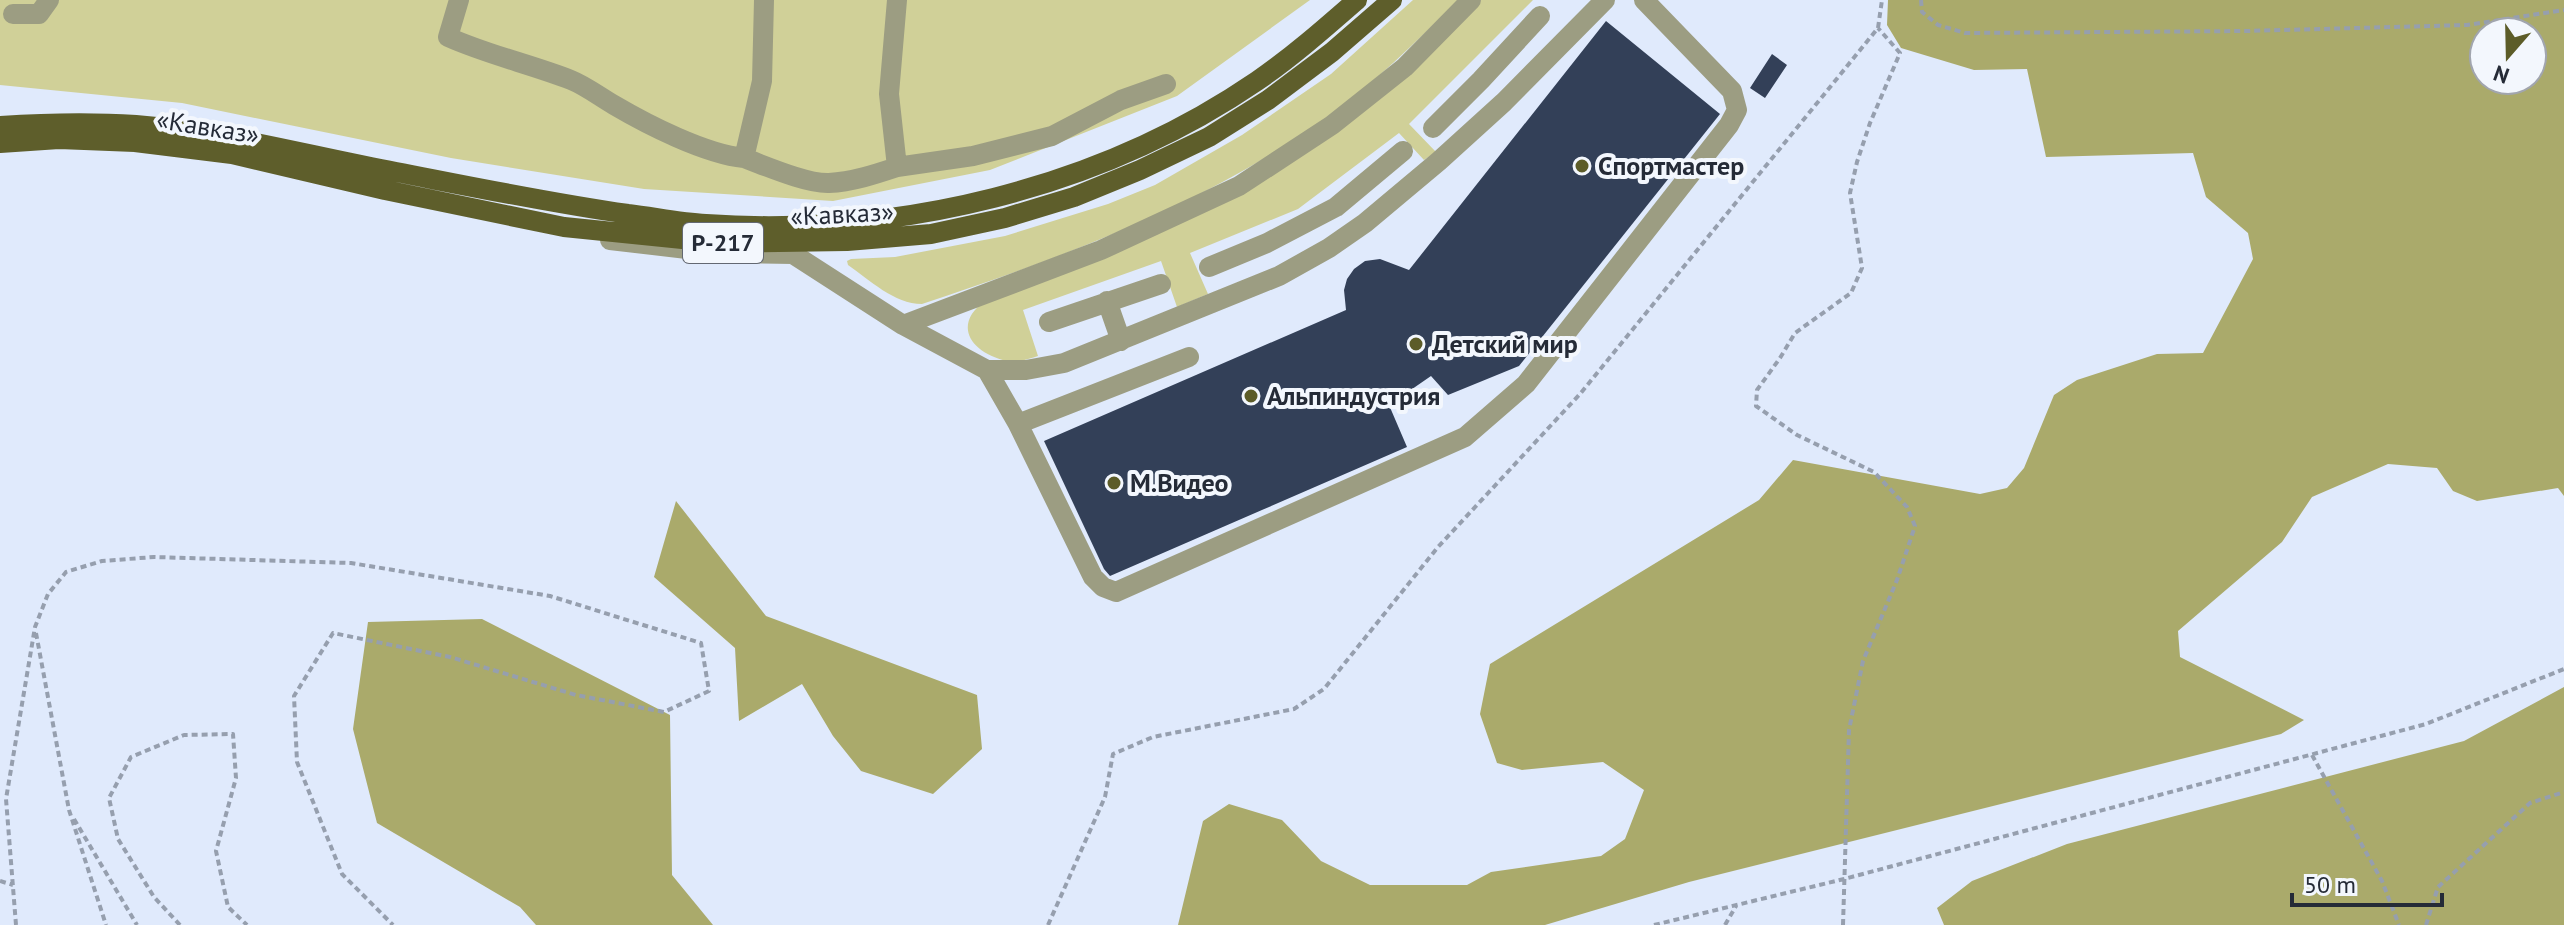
<svg xmlns="http://www.w3.org/2000/svg" width="2564" height="925" font-family="'PT Sans',sans-serif">
	<style>
		.green { fill: #d0d098 }
		.forest { fill: #aaaa6b; fill-rule: evenodd }
		.building { fill: #334058 }
		.lines { fill: none; stroke-linecap: round; stroke-linejoin: round }
		.path { stroke: #969fae; stroke-width: 4; stroke-dasharray: 6 4; stroke-linecap: butt }
		.minor { stroke: #9c9d82; stroke-width: 20 }
		.major { stroke: #5e5e2b; stroke-width: 20 }
		.poi-dot { fill: #5c5c28; stroke: #f3f7fd; stroke-width: 3 }
		.labels { text-anchor: middle; stroke-width: 8; stroke-linejoin: round; paint-order: stroke }
		.shield { fill: #f3f7fd; stroke: #636872; stroke-width: 2 }
		.shield-label { font-size: 24px; font-weight: bold; fill: #252b37 }
		.street-label { font-size: 26px; fill: #252b37; stroke: #f3f7fd }
		.poi-label { font-size: 26px; font-weight: bold; fill: #252b37; stroke: #f3f7fd; text-anchor: start }
	</style>
	<rect width="100%" height="100%" fill="#e0eafc"/>
	<!-- green -->
	<path class="green" d="M 0,0 L 1310,0 L 1177,96 L 990,170 L 833,201 L 644,189 L 451,158 L 182,103 L 0,85 Z
		M 1413,0 L 1458,0 C 1416,42 1374,84 1326,118 C 1205,205 1062,258 922,304 C 894,304 870,280 848,265 L 847,261 L 851,259 L 895,257 L 1005,236 L 1108,204 L 1155,185 L 1242,135 L 1331,74 Z
		M 1481,0 L 1533,0 L 1409,124 L 1436,152 L 1424,160 L 1399,133 L 1298,209 L 1190,253 L 1208,294 L 1177,307 L 1161,261 L 1023,310 L 1038,356 C 1028,359 1018,363 1007,361 C 971,353 951,325 986,300 L 1240,192 L 1464,19 Z"/>
	<!-- forest -->
	<path class="forest" d="M 1888,0 L 2564,0 L 2564,496 L 2558,488 L 2477,501 L 2453,491 L 2437,468 L 2388,464 L 2312,497 L 2282,542 L 2178,631 L 2180,657 L 2304,720 L 2281,734 L 1689,882 L 1545,925 L 1178,925 L 1203,821 L 1229,804 L 1282,820 L 1321,861 L 1370,885 L 1467,885 L 1491,872 L 1601,856 L 1625,839 L 1644,790 L 1603,762 L 1522,770 L 1497,763 L 1480,714 L 1490,664 L 1759,500 L 1793,460 L 1980,494 L 2007,488 L 2024,468 L 2054,395 L 2077,380 L 2157,354 L 2203,353 L 2253,259 L 2248,233 L 2206,197 L 2193,153 L 2046,157 L 2027,69 L 1974,70 L 1901,48 L 1887,25 ZM 2484,32 L 2532,32 L 2532,80 L 2484,80 Z
		M 676,501 L 766,616 L 977,695 L 982,749 L 933,794 L 861,771 L 833,736 L 802,684 L 739,721 L 735,648 L 654,577 Z
		M 482,619 L 670,715 L 672,875 L 713,925 L 536,925 L 520,907 L 377,823 L 353,729 L 368,622 Z
		M 2564,687 L 2564,925 L 1944,925 L 1937,908 L 1972,881 L 2067,844 L 2464,741 Z"/>
	<!-- building -->
	<path class="building" d="M 1606,21 L 1720,114 L 1519,366 L 1448,395 L 1431,376 L 1389,405 L 1407,447 L 1110,576 L 1104,569 L 1044,441 L 1346,310 L 1344,290 L 1347,279 L 1354,269 L 1365,261 L 1380,259 L 1409,270 Z
		M 1772,54 L 1787,65 L 1765,98 L 1750,88 Z"/>
	<g class="lines">
		<!-- path -->
		<path class="path" d="M 1921,0 L 1922,12 L 1938,25 L 1965,33 L 2246,31 L 2467,25 L 2564,10
			M 36,633 L 69,810 L 106,925
			M 2312,755 L 2382,881 L 2399,925
			M 74,819 L 137,925
			M 0,881 L 13,885
			M 16,925 L 6,799 L 35,627 L 48,594 L 66,572 L 102,561 L 154,557 L 351,563 L 550,596 L 701,643 L 709,691 L 664,712 L 576,695 L 450,657 L 333,633 L 294,696 L 297,762 L 342,874 L 393,925
			M 180,925 L 154,897 L 118,839 L 109,798 L 131,757 L 184,735 L 233,734 L 236,778 L 216,851 L 228,907 L 247,925
			M 1048,925 L 1105,797 L 1113,754 L 1153,737 L 1294,709 L 1324,689 L 1438,547 L 1580,394 L 1822,97 L 1878,28 L 1882,0
			M 1654,925 L 1844,879 L 2426,724 L 2564,669
			M 1725,925 L 1736,906
			M 1843,925 L 1849,730 L 1863,661 L 1897,580 L 1915,526 L 1907,507 L 1874,472 L 1797,435 L 1756,406 L 1757,390 L 1780,358 L 1795,333 L 1851,293 L 1862,268 L 1850,193 L 1857,162 L 1870,123 L 1900,53 L 1878,28
			M 2426,925 L 2438,887 L 2530,803 L 2564,792"/>
		<!-- minor -->
		<path class="minor" d="M 459,0 L 448,37 C 488,55 530,64 571,80 C 586,86 600,97 614,105 C 648,125 705,154 744,158
			M 764,0 L 762,81 L 744,158 C 766,166 807,184 829,183 C 852,182 876,174 897,167
			M 897,0 L 889,94 L 897,167 L 973,156 L 1052,136 L 1121,100 L 1166,84
			M 13,14 L 39,14 L 49,0
			M 1433,128 L 1481,80 L 1540,16
			M 610,240 L 721,253 L 793,254 L 903,325 L 1101,250 L 1239,186 L 1332,125 L 1405,67 L 1471,0
			M 1209,267 L 1267,243 L 1336,207 L 1403,151
			M 1107,301 L 1121,341
			M 1049,322 L 1161,284
			M 903,325 L 987,370 L 1026,370 L 1064,363 L 1279,276 L 1329,248 L 1365,223 L 1439,161 L 1504,102 L 1605,0
			M 987,370 L 1018,424 L 1189,357
			M 1018,424 L 1093,577 L 1103,587 L 1116,592 L 1465,437 L 1526,384 L 1729,125 L 1737,110 L 1732,91 L 1644,0"/>
		<!-- major -->
		<path class="major" d="M 0,126 C 45,123 91,122 136,125 C 223,132 310,156 396,172 C 473,187 550,203 628,214 C 654,217 680,223 706,224 C 897,237 1099,189 1257,81 C 1292,57 1325,28 1357,0
			M 0,143 L 59,139 L 135,142 L 232,154 L 385,190 L 564,227 L 722,243 L 847,241 L 931,234 L 1005,218 L 1074,197 L 1140,170 L 1209,137 L 1268,100 L 1332,52 L 1392,0"/>
	</g>
	<!-- markers -->
	<g class="poi-dot">
		<circle cx="1582" cy="166" r="8"/>
		<circle cx="1416" cy="344" r="8"/>
		<circle cx="1251" cy="396" r="8"/>
		<circle cx="1114" cy="483" r="8"/>
	</g>
	<g class="labels">
		<!-- shield labels -->
		<rect class="shield" x="683" y="223" width="80" height="40" rx="6"/>
		<g class="shield-label">
			<text x="723" y="251">Р-217</text>
		</g>
		<!-- street labels -->
		<g class="street-label">
			<text transform="translate(208 127) rotate(9)" y="9">«Кавказ»</text>
			<text transform="translate(842 214) rotate(-3)" y="9">«Кавказ»</text>
		</g>
		<!-- poi labels -->
		<g class="poi-label">
			<text x="1598" y="175">Спортмастер</text>
			<text x="1432" y="353">Детский мир</text>
			<text x="1267" y="405">Альпиндустрия</text>
			<text x="1130" y="492">М.Видео</text>
		</g>
	</g>
	<!-- north arrow -->
	<g transform="translate(2508 56) rotate(200)"><circle r="38" fill="#f3f7fd" stroke="#a1a5ae" stroke-width="2"/>
	<path d="M0-6L14 30L0 20L-14 30Z" fill="#5c5c28"/>
	<text y="-12" font-size="22" font-weight="bold" text-anchor="middle" fill="#252b37">N</text>
	</g>
	<!-- scale -->
	<path d="M2292 893v12h150v-12" fill="none" stroke="#252b37" stroke-width="4"/>
	<text x="2304" y="893" font-size="24" fill="#252b37" stroke="#f3f7fd" stroke-width="6" paint-order="stroke">50 m</text>
</svg>
